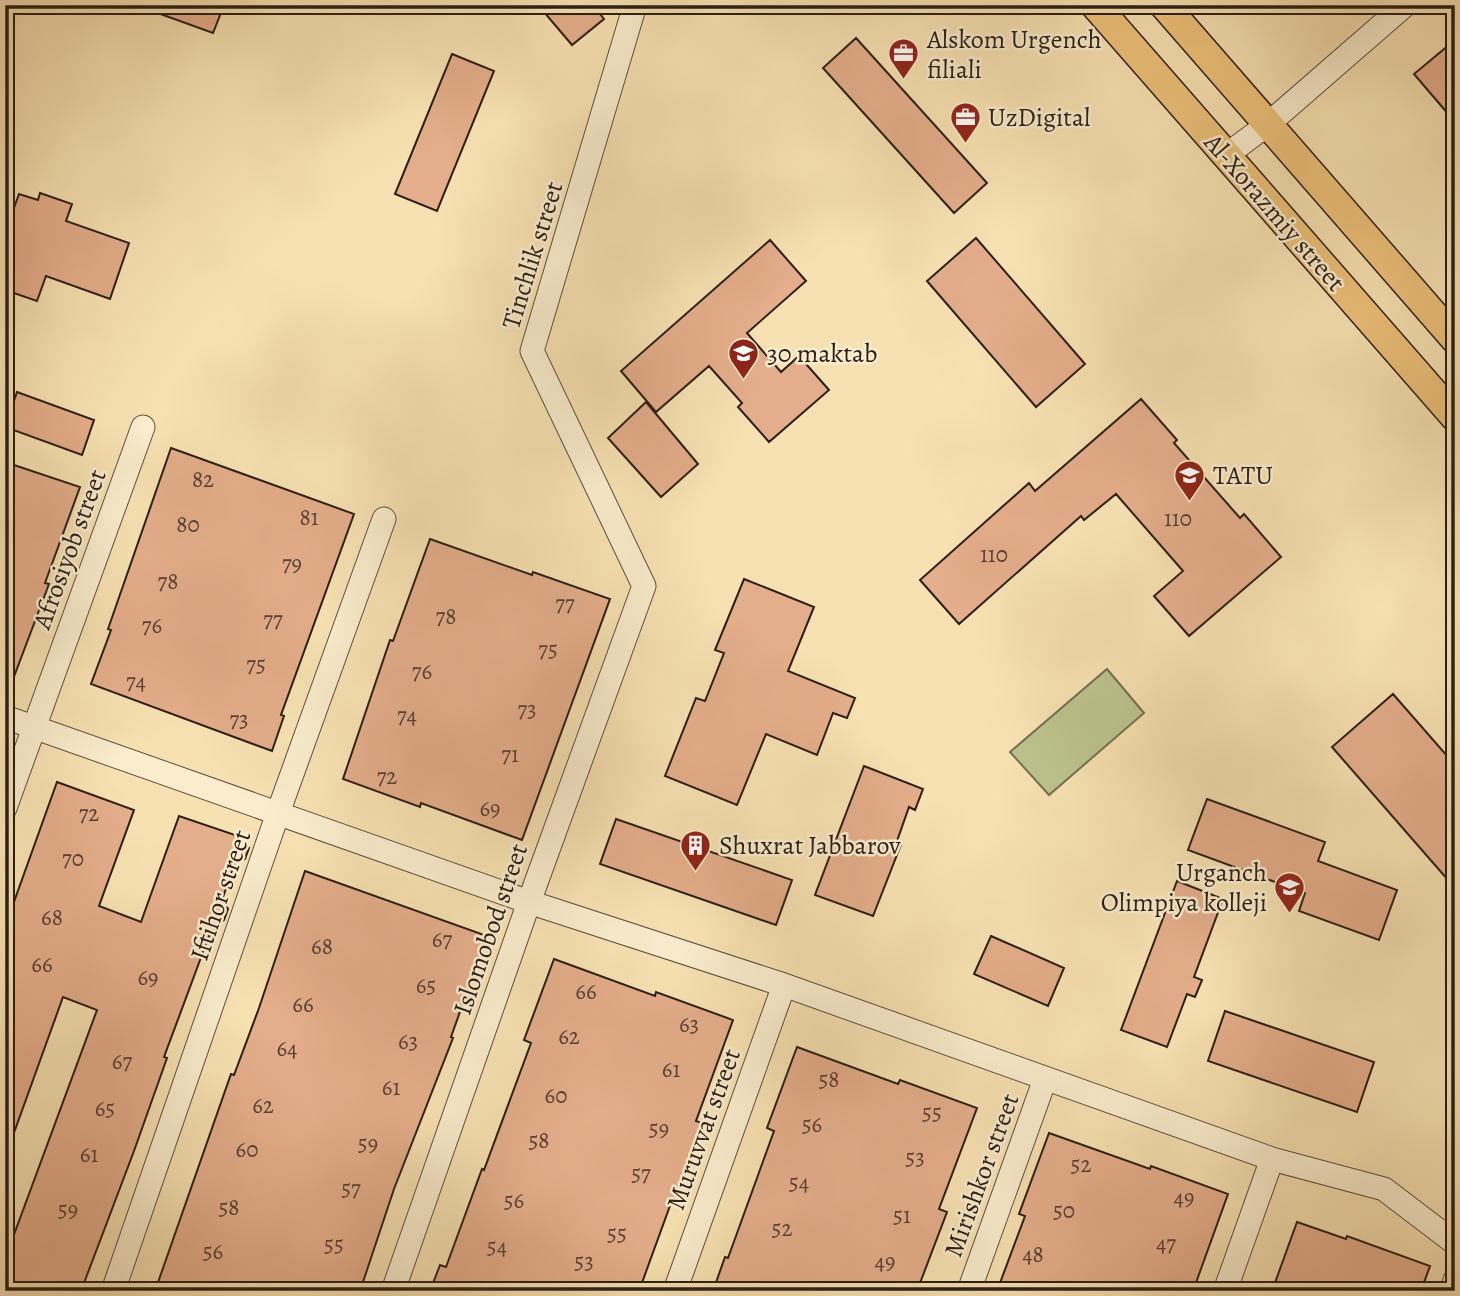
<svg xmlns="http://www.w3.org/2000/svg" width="1460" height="1296" font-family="Alegreya,serif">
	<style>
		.green { fill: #bcc38d; stroke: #737152; stroke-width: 2 }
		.building { fill: #e4ad8b; stroke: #2a1f18; stroke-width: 2 }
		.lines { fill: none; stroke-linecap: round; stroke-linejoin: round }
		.minor-casing { stroke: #5d503e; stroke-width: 25 }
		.major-casing { stroke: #2a1f18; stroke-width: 31 }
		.minor { stroke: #faeccd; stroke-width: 23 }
		.major { stroke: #ecc079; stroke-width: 28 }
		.labels { text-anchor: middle; stroke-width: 5; stroke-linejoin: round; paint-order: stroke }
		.number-label { font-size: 23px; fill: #584235 }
		.poi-label { font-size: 26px; fill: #2a1f18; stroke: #faeccd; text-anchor: start }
		.street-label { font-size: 26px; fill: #2a1f18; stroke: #faeccd }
	</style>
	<rect width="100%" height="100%" fill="#f7e1b2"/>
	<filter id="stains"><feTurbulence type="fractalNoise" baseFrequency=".00286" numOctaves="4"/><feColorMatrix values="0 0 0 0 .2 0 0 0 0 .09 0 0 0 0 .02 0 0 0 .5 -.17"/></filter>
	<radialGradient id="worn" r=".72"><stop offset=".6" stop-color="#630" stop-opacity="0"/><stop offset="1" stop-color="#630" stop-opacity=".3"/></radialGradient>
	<!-- green -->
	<path class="green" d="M 1107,669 L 1144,713 L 1049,795 L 1010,752 Z"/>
	<!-- building -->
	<path class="building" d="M 141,5 L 224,5 L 213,33 L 141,7 Z
		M 538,5 L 593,5 L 604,19 L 572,45 Z
		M 856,38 L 987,183 L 954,213 L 823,68 Z
		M 1455,40 L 1455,122 L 1414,74 Z
		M 452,54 L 494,71 L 437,211 L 395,194 Z
		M 40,193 L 72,204 L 66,221 L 129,243 L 110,299 L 46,276 L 37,301 L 5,290 L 5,233 L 19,194 L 38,200 Z
		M 976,238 L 1085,364 L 1036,407 L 927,281 Z
		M 770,240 L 806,281 L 747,333 L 781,372 L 799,356 L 829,390 L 769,442 L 738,407 L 742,403 L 709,366 L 656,412 L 621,371 Z
		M 17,392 L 94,420 L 82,455 L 5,427 Z
		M 1141,399 L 1177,440 L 1174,443 L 1240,518 L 1244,514 L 1281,557 L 1189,636 L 1154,596 L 1183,571 L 1116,494 L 1084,520 L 1081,516 L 959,624 L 920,580 L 1029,483 L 1035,491 Z
		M 646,402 L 698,464 L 661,497 L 608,438 Z
		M 171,448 L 354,514 L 281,715 L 284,716 L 272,751 L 91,684 L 111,630 L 108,629 Z
		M 5,462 L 80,487 L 45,583 L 49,584 L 7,695 L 5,694 Z
		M 430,539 L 532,575 L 533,572 L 610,599 L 522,840 L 421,803 L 420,807 L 343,779 L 390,640 L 393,641 Z
		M 744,579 L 814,607 L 788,671 L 855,698 L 847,718 L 833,713 L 817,755 L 766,734 L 737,805 L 665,776 L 696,698 L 705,701 L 724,653 L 715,650 Z
		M 1393,694 L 1455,765 L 1455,888 L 1332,747 Z
		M 864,766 L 923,789 L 915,810 L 909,807 L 897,841 L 902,842 L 873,916 L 815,895 Z
		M 57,782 L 134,810 L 99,906 L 141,922 L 179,816 L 241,837 L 249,848 L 245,859 L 235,863 L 222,900 L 228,909 L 224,920 L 216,924 L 211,936 L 209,936 L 164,1057 L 167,1058 L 134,1151 L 81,1291 L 5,1291 L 5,1259 L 97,1010 L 63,997 L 7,1152 L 5,1151 L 5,927 Z
		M 1207,799 L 1325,842 L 1318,861 L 1397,890 L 1379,940 L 1299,911 L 1305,893 L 1188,850 Z
		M 616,819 L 792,880 L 776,925 L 600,864 Z
		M 305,871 L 487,936 L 451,1037 L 453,1038 L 394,1189 L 360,1291 L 155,1291 L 231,1074 L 234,1075 L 259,1008 Z
		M 1177,881 L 1223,899 L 1194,977 L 1202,980 L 1195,997 L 1187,994 L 1167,1047 L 1121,1030 Z
		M 991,936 L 1064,968 L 1048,1006 L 974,974 Z
		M 554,959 L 655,996 L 656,992 L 733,1020 L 696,1121 L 704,1124 L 691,1159 L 674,1204 L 671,1203 L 639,1291 L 430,1291 L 440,1265 L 446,1267 L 482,1169 L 484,1170 L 531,1043 L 524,1040 Z
		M 1225,1011 L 1374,1062 L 1357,1112 L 1208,1061 Z
		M 797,1047 L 898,1084 L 900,1080 L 977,1108 L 939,1209 L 947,1212 L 917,1291 L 713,1291 L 725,1257 L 728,1258 L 774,1131 L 767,1128 Z
		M 1049,1133 L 1150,1169 L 1151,1166 L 1228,1194 L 1193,1291 L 997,1291 L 1025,1216 L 1019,1214 Z
		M 1297,1222 L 1346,1239 L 1347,1236 L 1430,1266 L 1421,1291 L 1272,1291 Z"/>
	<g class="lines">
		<defs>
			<path id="minor" d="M 1225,156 L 1267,125 L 1405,5
				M 5,717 L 529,902 L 784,985 L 1272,1159 L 1384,1189 L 1455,1243
				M 5,808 L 143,427
				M 113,1291 L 278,813 L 384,519
				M 393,1291 L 529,902 L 644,586 L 532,351 L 635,5
				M 675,1291 L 784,985
				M 969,1291 L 1045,1079
				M 1225,1291 L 1272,1159
				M 1452,1291 L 1455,1280"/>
			<path id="major" d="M 1095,5 L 1455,417
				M 1164,5 L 1455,339"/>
		</defs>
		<!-- minor casing -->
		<use href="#minor" class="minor-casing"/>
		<!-- major casing -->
		<use href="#major" class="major-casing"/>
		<!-- minor -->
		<use href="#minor" class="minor"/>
		<!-- major -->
		<use href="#major" class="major"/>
	</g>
	<!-- icons -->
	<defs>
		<symbol id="office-pin" viewBox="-11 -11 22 30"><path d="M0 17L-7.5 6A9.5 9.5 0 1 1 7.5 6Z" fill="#8f2418" stroke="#faeccd"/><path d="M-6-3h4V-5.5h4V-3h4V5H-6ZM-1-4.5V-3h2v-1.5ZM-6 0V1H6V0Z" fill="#fff"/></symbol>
		<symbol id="school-pin" viewBox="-11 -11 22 30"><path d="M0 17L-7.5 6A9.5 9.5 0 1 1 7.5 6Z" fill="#8f2418" stroke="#faeccd"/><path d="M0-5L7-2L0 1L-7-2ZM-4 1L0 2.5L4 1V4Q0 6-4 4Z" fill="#fff"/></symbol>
		<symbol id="university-pin" viewBox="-11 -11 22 30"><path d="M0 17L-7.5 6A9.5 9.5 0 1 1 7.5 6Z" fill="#8f2418" stroke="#faeccd"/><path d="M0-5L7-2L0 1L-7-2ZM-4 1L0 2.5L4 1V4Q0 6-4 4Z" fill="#fff"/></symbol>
		<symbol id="building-pin" viewBox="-11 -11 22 30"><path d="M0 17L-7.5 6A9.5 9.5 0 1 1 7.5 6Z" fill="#8f2418" stroke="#faeccd"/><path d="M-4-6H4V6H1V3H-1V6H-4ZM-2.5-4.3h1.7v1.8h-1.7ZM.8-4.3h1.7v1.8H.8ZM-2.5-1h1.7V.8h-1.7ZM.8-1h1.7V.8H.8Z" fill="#fff"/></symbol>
	</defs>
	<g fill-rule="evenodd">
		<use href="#office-pin" x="886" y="36" width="35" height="47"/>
		<use href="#office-pin" x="948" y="100" width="35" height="47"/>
		<use href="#school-pin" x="726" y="336" width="35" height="47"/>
		<use href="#university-pin" x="1172" y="458" width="35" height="47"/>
		<use href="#building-pin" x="678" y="828" width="35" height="47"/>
		<use href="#university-pin" x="1272" y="870" width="35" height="47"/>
	</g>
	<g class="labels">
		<!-- number labels -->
		<g class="number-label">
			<text x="203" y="487">82</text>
			<text x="309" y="525">81</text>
			<text x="1178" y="526">110</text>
			<text x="188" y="532">80</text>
			<text x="994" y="562">110</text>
			<text x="292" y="571">79</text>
			<text x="168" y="589">78</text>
			<text x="565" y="611">77</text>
			<text x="446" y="624">78</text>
			<text x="273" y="627">77</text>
			<text x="152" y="633">76</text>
			<text x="548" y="657">75</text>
			<text x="256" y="672">75</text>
			<text x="422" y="679">76</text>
			<text x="136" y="689">74</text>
			<text x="527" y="717">73</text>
			<text x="407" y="723">74</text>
			<text x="239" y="727">73</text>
			<text x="510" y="762">71</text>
			<text x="387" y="784">72</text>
			<text x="490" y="816">69</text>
			<text x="89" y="821">72</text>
			<text x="73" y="866">70</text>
			<text x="52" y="925">68</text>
			<text x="442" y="947">67</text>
			<text x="322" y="954">68</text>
			<text x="42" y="972">66</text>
			<text x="148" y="985">69</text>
			<text x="426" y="993">65</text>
			<text x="586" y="999">66</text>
			<text x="303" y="1012">66</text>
			<text x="689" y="1032">63</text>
			<text x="569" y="1044">62</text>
			<text x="408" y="1049">63</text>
			<text x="287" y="1056">64</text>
			<text x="122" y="1069">67</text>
			<text x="671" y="1077">61</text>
			<text x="829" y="1087">58</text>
			<text x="391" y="1095">61</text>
			<text x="556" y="1103">60</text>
			<text x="263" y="1113">62</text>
			<text x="105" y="1116">65</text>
			<text x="932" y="1120">55</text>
			<text x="812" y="1132">56</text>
			<text x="659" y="1136">59</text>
			<text x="539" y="1148">58</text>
			<text x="368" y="1151">59</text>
			<text x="247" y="1157">60</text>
			<text x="89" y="1162">61</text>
			<text x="915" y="1165">53</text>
			<text x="1081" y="1172">52</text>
			<text x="641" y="1181">57</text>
			<text x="799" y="1190">54</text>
			<text x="351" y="1196">57</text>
			<text x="1184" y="1205">49</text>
			<text x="514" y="1208">56</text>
			<text x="229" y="1215">58</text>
			<text x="68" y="1217">59</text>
			<text x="1064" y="1218">50</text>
			<text x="902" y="1223">51</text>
			<text x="782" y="1236">52</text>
			<text x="617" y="1241">55</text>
			<text x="1166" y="1251">47</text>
			<text x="334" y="1252">55</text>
			<text x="497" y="1254">54</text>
			<text x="213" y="1259">56</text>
			<text x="1033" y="1262">48</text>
			<text x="584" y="1269">53</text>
			<text x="885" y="1269">49</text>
		</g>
		<!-- poi labels -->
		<g class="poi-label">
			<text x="927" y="48">Alskom Urgench<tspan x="927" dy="30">filiali</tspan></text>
			<text x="988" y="126">UzDigital</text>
			<text x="767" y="362">30 maktab</text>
			<text x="1213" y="484">TATU</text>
			<text x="719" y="854">Shuxrat Jabbarov</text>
			<text x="1267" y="881" text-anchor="end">Urganch<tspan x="1267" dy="30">Olimpiya kolleji</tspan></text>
		</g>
		<!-- street labels -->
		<g class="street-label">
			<text transform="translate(1275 212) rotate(49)" y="9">Al-Xorazmiy street</text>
			<text transform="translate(532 255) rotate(-73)" y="9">Tinchlik street</text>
			<text transform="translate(69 549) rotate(-70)" y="9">Afrosiyob street</text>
			<text transform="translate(220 895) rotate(-71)" y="9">Iftihor street</text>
			<text transform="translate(490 929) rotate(-71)" y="9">Islomobod street</text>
			<text transform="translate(703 1129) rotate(-70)" y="9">Muruvvat street</text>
			<text transform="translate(981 1175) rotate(-70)" y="9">Mirishkor street</text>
		</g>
	</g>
	<!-- margin -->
	<rect width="1460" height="1296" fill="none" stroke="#f7e1b2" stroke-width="28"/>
	<rect x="7" y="7" width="1446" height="1282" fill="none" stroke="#2a1f18" stroke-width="3.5"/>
	<rect x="14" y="14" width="1432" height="1268" fill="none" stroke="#2a1f18" stroke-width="2"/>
	<rect width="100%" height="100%" filter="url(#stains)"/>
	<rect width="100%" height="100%" fill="url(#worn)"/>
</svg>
